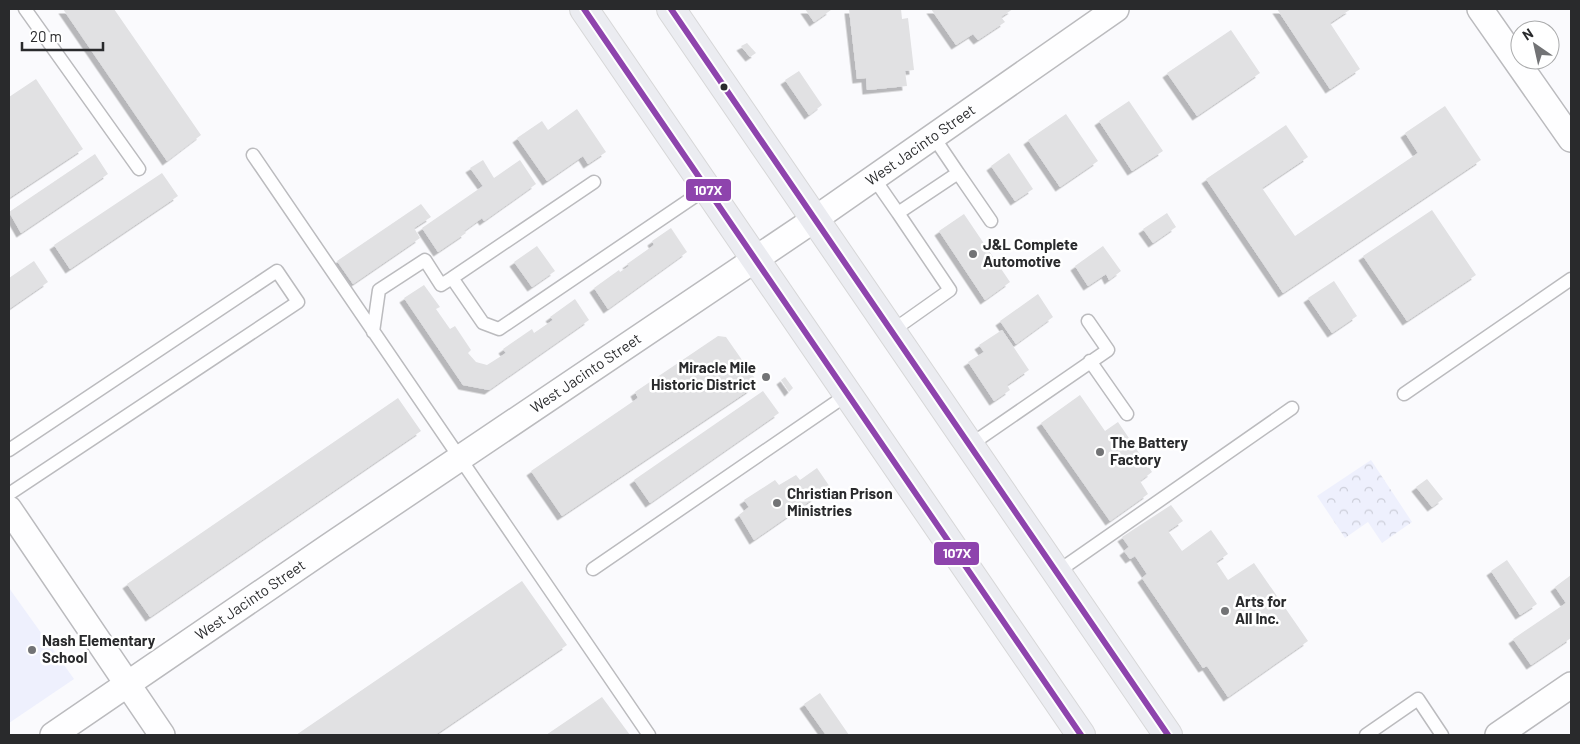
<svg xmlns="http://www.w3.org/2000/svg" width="1580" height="744" font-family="Barlow,sans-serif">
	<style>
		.grass { fill: #eef0fd }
		.park { fill: url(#park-crowns) }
		.building { fill: #e1e1e3; filter: url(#shadow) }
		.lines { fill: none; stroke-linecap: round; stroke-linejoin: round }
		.service-casing { stroke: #bbbbbe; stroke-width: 15 }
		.minor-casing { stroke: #bbbbbe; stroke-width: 28 }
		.primary-casing { stroke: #d7d7d8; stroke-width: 30 }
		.service { stroke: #fefeff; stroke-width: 12 }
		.minor { stroke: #fefeff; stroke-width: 25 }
		.primary { stroke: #ebecf1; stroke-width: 28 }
		.bus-1-casing { stroke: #fff; stroke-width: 10 }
		.bus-1 { stroke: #8e44ad; stroke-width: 6 }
		.bus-dot { fill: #292a2c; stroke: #fff; stroke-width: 2 }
		.poi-dot { fill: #727375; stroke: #fff; stroke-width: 2 }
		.labels { text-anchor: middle; stroke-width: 5; stroke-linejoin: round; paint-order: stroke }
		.street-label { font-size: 15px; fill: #292a2c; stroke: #fff }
		.poi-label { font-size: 15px; font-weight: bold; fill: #292a2c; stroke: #fff; text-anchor: start }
		.line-badge { stroke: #fff; stroke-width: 2 }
		.badge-label { font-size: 14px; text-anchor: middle; font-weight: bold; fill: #fff }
	</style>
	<defs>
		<pattern id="park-crowns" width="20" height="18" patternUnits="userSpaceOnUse" patternTransform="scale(1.25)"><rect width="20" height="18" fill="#eef0fd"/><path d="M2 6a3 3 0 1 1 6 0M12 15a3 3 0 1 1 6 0" fill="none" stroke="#ccced9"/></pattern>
		<filter id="shadow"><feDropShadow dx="-4.5" dy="4.5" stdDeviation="0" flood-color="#0004"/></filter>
	</defs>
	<rect width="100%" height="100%" fill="#fafafd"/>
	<!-- grass -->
	<path class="grass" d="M 9,588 L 74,679 L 9,723 Z"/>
	<!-- park -->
	<path class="park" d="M 1371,460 L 1412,522 L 1382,543 L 1368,522 L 1345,538 L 1317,496 Z"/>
	<!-- building -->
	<path class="building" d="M 63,9 L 114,9 L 201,135 L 167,161 Z
		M 805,9 L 830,9 L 831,10 L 814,22 Z
		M 849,9 L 901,9 L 902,19 L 908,18 L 914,70 L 905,71 L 907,86 L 867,90 L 866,78 L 857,79 Z
		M 931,9 L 1013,9 L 1001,17 L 1005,22 L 978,40 L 973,34 L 956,45 Z
		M 1277,9 L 1351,9 L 1330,23 L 1360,69 L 1330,89 Z
		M 1231,30 L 1260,73 L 1197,116 L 1167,73 Z
		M 747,43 L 756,53 L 750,57 L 741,46 Z
		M 799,71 L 822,105 L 809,115 L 785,80 Z
		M 36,79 L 83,149 L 9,198 L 9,97 Z
		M 1129,101 L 1163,151 L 1132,171 L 1099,121 Z
		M 1445,106 L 1481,160 L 1283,293 L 1206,179 L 1286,125 L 1308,157 L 1262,188 L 1295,236 L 1418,153 L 1405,133 Z
		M 577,109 L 606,152 L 588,164 L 583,156 L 547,181 L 517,138 L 542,121 L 548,130 Z
		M 1066,114 L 1098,161 L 1060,187 L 1028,140 Z
		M 1009,153 L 1033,189 L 1015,201 L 991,166 Z
		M 95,154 L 108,174 L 21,233 L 9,212 Z
		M 483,160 L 494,178 L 520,160 L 536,184 L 484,221 L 482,218 L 464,231 L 466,233 L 438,252 L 422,228 L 483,186 L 470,168 Z
		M 162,173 L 178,196 L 70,269 L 54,245 Z
		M 421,204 L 431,217 L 414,228 L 420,238 L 353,284 L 337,261 Z
		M 1432,210 L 1476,275 L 1407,321 L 1363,256 Z
		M 1167,213 L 1176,227 L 1153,243 L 1143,229 Z
		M 964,214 L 1010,282 L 985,300 L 939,231 Z
		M 671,228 L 687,252 L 608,309 L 594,288 L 619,270 L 620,272 L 629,266 L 627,264 L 654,245 L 652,241 Z
		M 537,246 L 555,271 L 532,287 L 514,262 Z
		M 1103,246 L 1121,271 L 1109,280 L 1106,274 L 1088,286 L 1075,266 Z
		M 34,261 L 48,282 L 9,309 L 9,278 Z
		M 1334,281 L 1357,316 L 1332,333 L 1308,298 Z
		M 424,285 L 440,307 L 436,309 L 450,329 L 455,326 L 471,350 L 468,353 L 476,362 L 487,365 L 506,353 L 503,349 L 532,329 L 534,333 L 553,320 L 550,317 L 575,299 L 589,320 L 489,390 L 463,385 L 404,298 Z
		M 1038,294 L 1053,317 L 1016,344 L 1000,321 Z
		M 1002,330 L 1029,370 L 1007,385 L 1010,390 L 994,401 L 968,362 L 984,352 L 979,345 Z
		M 718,336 L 726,337 L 756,380 L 751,389 L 562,516 L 531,471 L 638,398 L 635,392 Z
		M 785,377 L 793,388 L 789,392 L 781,380 Z
		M 763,391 L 779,413 L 650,503 L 634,480 Z
		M 1080,395 L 1105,431 L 1118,422 L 1152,472 L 1140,481 L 1148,494 L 1110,521 L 1041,423 Z
		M 398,398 L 421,431 L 150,617 L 127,584 Z
		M 817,468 L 830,487 L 754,540 L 739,515 L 749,507 L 744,500 L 775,480 L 779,485 L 796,475 L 800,480 Z
		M 1427,479 L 1443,499 L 1432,507 L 1416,487 Z
		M 1171,505 L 1183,521 L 1168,531 L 1182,551 L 1211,530 L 1228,554 L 1216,562 L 1228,580 L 1254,563 L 1308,641 L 1228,697 L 1207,666 L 1203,668 L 1142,578 L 1147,574 L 1135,556 L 1130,559 L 1124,551 L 1129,547 L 1122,537 Z
		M 1507,560 L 1537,604 L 1520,615 L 1491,571 Z
		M 1571,575 L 1571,638 L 1531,665 L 1513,639 L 1566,603 L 1555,587 Z
		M 522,581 L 567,645 L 435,735 L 296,735 Z
		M 820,693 L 849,735 L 826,735 L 804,704 Z
		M 602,697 L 630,735 L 546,735 Z"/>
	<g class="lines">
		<defs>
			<path id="service" d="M 25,9 L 139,169
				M 933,136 L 958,173
				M 253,155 L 649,735
				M 873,177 L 898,213
				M 452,278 L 594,182
				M 892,331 L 950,290 L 898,213 L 958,173 L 991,221
				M 373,332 L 379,290 L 425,260 L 441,285 L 452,278 L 483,323 L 499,329 L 707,188
				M 1090,361 L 1127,414
				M 1404,394 L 1571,279
				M 970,445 L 1108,350 L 1088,321
				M 9,450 L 277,271 L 298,302 L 9,494
				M 593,569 L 848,394
				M 1057,572 L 1292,408
				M 1366,735 L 1418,699 L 1442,735"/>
			<g id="minor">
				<path d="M 1480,9 L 1571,139"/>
				<path d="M 9,509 L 162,735"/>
				<path id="s1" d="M 53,735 L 328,547 L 815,219 L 1116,9"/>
				<path d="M 1498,735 L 1571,685"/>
			</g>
			<path id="primary" d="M 584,9 L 1081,735
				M 671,9 L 1168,735"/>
		</defs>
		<!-- service casing -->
		<use href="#service" class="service-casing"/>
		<!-- minor casing -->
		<use href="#minor" class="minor-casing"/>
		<!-- primary casing -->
		<use href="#primary" class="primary-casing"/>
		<!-- service -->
		<use href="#service" class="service"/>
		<!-- minor -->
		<use href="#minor" class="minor"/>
		<!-- primary -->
		<use href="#primary" class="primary"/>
		<defs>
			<path id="bus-1" d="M 584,9 L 1081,735
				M 671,9 L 1168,735"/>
		</defs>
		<!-- bus-1 casing -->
		<use href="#bus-1" class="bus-1-casing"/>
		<!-- bus-1 -->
		<use href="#bus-1" class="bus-1"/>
	</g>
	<!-- markers -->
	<circle class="bus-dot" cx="724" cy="87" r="4.5"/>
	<g class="poi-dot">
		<circle cx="973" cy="254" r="5"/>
		<circle cx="766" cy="377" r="5"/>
		<circle cx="1100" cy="452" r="5"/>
		<circle cx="777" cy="503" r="5"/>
		<circle cx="1225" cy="611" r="5"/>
		<circle cx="32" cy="650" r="5"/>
	</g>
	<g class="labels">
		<!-- street labels -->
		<g class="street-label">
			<text dy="5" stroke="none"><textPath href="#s1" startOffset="1049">West Jacinto Street</textPath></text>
			<text dy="5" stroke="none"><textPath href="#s1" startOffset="644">West Jacinto Street</textPath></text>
			<text dy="5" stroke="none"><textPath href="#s1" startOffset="239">West Jacinto Street</textPath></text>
		</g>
		<!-- poi labels -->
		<g class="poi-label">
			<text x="983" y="250">J&amp;L Complete<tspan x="983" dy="17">Automotive</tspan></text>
			<text x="756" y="373" text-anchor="end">Miracle Mile<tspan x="756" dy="17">Historic District</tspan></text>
			<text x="1110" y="448">The Battery<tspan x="1110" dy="17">Factory</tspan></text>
			<text x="787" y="499">Christian Prison<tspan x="787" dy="17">Ministries</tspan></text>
			<text x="1235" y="607">Arts for<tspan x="1235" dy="17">All Inc.</tspan></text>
			<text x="42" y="646">Nash Elementary<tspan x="42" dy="17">School</tspan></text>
		</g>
	</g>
	<g class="line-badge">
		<rect x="685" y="178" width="47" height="24" rx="5" fill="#8e44ad"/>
		<rect x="933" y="541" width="47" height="25" rx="5" fill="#8e44ad"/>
	</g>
	<g class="badge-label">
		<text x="708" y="195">107X</text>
		<text x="957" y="558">107X</text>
	</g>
	<!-- border -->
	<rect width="1580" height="744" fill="none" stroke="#292a2c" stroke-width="20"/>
	<!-- north arrow -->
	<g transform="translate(1535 45) rotate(326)"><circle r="24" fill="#ffffff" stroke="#a9aaab"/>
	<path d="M0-4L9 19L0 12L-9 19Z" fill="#727375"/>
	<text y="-8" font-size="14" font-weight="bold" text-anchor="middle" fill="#292a2c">N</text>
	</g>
	<!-- scale -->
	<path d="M22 42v8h81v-8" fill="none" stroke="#292a2c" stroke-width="2.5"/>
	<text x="30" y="42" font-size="15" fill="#292a2c" stroke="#ffffff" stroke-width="4" paint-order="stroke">20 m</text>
</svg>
